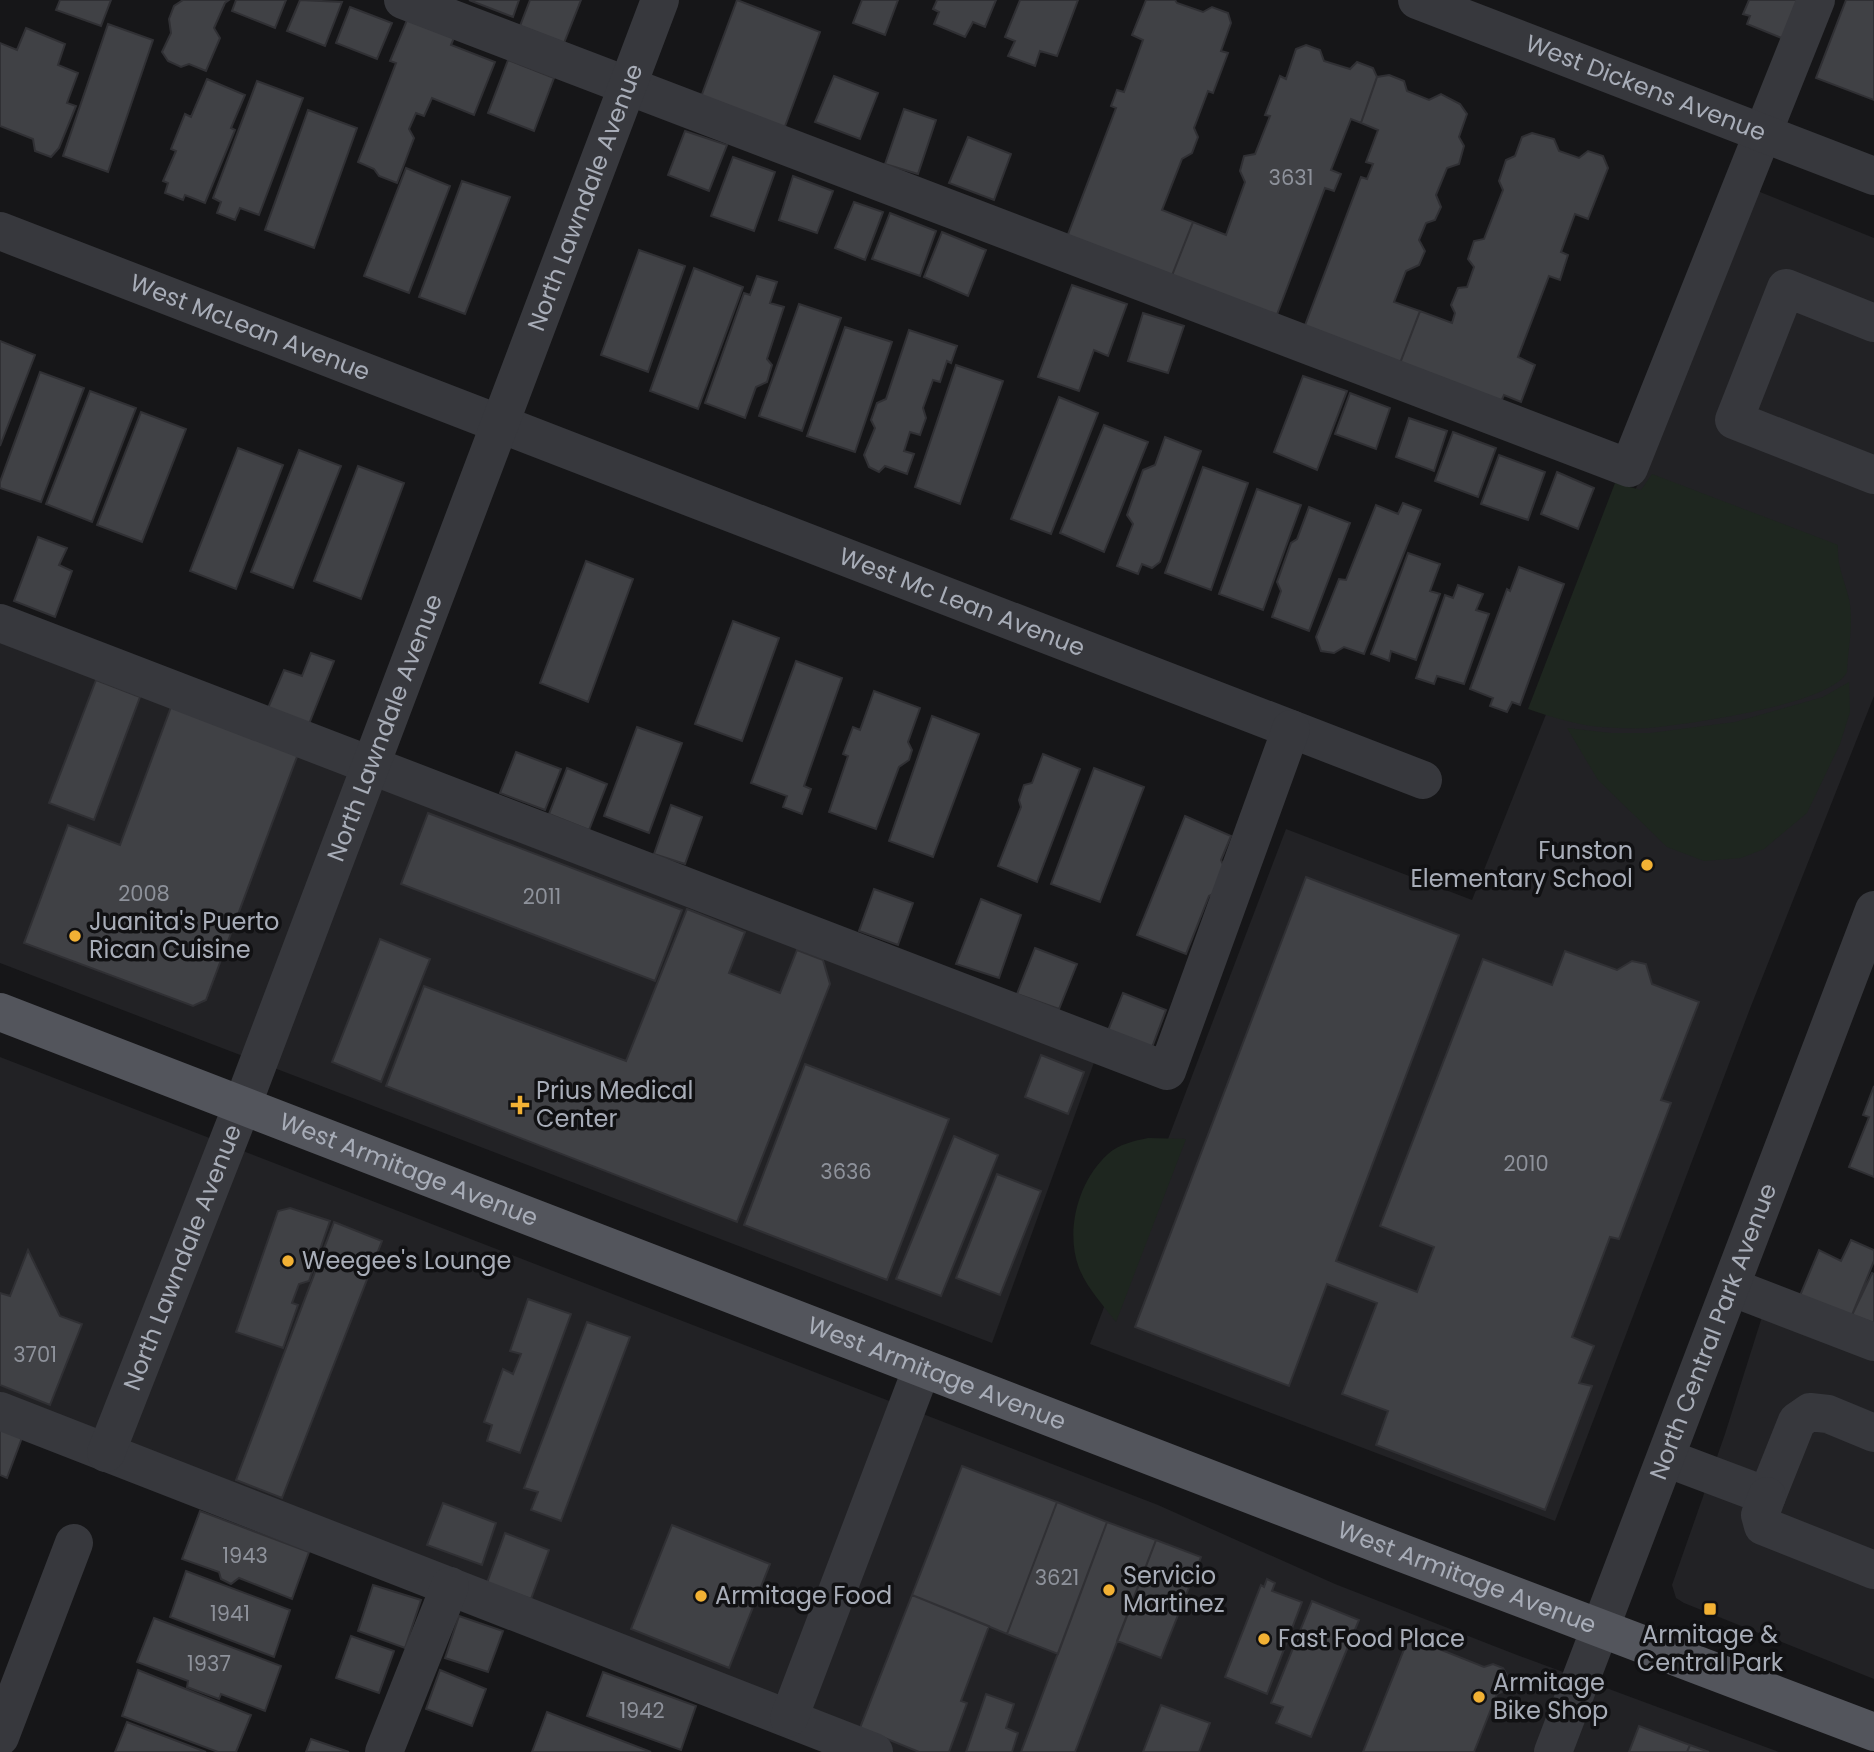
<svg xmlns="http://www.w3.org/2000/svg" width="1874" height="1752" font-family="Poppins,sans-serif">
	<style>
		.built { fill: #222225 }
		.green { fill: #1e261f }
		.building { fill: #404145; stroke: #303034; stroke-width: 2 }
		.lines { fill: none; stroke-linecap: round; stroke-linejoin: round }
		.minor { stroke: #37383d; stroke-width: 38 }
		.major { stroke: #53555c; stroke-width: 38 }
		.poi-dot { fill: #f2b134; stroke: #111113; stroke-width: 2.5 }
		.labels { text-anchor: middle; stroke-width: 7; stroke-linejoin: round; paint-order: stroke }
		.number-label { font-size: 21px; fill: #8e929b }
		.street-label { font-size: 24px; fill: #a8adb8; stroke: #111113 }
		.poi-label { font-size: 24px; fill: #a8adb8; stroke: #111113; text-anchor: start }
	</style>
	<rect width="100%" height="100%" fill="#161618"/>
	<!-- built -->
	<path class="built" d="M 1755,190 L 1874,238 L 1874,696 L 1751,1006 L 1555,1521 L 1090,1344 L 1286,829 L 1472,900 Z
		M 0,625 L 1100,1046 L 992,1343 L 0,963 Z
		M 0,1057 L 1158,1505 L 1335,1584 L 1517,1655 L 1779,1752 L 875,1752 L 0,1407 Z
		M 1767,1301 L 1874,1343 L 1874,1679 L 1684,1603 L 1676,1598 L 1672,1585 L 1725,1434 Z"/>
	<!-- green -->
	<path class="green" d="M 1652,474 L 1838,545 C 1837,567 1844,578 1849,599 C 1854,622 1848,649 1847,672 C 1831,705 1687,724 1649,728 C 1634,729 1617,728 1601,727 C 1576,725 1552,717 1528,709 L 1615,483 L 1641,490 Z
		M 1849,682 L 1850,712 L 1840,744 L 1807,813 L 1764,849 L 1741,858 L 1704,861 L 1667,847 L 1598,780 L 1567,728 L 1611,733 L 1650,733 L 1735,722 L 1823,697 Z
		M 1148,1138 L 1186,1139 L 1116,1322 C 1103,1305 1087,1288 1079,1268 C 1065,1231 1078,1181 1108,1154 C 1119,1144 1134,1141 1148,1138 Z"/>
	<!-- building -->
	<path class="building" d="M 60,0 L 111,0 L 101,26 L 56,10 Z
		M 183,0 L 229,0 L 225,3 L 214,28 L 220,38 L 206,71 L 189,64 L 181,67 L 168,61 L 162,52 L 171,33 L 169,19 L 174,6 Z
		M 236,0 L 286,0 L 275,28 L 232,11 Z
		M 300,0 L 342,2 L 325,46 L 287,31 Z
		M 469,0 L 519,0 L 513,17 Z
		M 530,0 L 581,0 L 564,43 L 520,26 Z
		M 737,0 L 820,32 L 784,129 L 701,97 Z
		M 862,0 L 898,0 L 885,35 L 853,23 Z
		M 937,0 L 996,0 L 985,27 L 973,22 L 965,37 L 934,24 L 939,12 L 933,9 Z
		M 1020,0 L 1078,0 L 1057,56 L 1040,51 L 1035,66 L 1008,56 L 1015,41 L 1005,37 Z
		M 1146,0 L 1175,0 L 1177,3 L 1203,12 L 1212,7 L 1228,13 L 1231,23 L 1221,51 L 1228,53 L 1213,93 L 1208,91 L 1194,128 L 1198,137 L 1192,153 L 1182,159 L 1162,210 L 1193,222 L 1171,278 L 1067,237 L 1116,108 L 1111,106 L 1117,90 L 1124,92 L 1143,40 L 1132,35 Z
		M 1749,0 L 1808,0 L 1784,39 L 1747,24 L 1750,16 L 1743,14 Z
		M 1846,0 L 1874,0 L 1874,100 L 1816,78 Z
		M 350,7 L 392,23 L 377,59 L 336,43 Z
		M 407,20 L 454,38 L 451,45 L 495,62 L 474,115 L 432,98 L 424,116 L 416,113 L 409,129 L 414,138 L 397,183 L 379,176 L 374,169 L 358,162 L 396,63 L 390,61 Z
		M 108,24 L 153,40 L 108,172 L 63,156 Z
		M 26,28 L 65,44 L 58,65 L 78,73 L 67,103 L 76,106 L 59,148 L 51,157 L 35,151 L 33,139 L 0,126 L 0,43 L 17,50 Z
		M 1306,45 L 1320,50 L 1324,61 L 1350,69 L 1357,62 L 1373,68 L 1377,77 L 1361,123 L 1351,119 L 1331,170 L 1341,174 L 1334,191 L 1325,188 L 1276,317 L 1171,278 L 1193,222 L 1226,235 L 1245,182 L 1240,171 L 1244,156 L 1255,154 L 1270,116 L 1265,115 L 1280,76 L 1286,79 L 1296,49 Z
		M 508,60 L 554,78 L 534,131 L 488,113 Z
		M 1389,75 L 1404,81 L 1407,91 L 1429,100 L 1441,94 L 1460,104 L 1467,114 L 1459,137 L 1464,146 L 1459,164 L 1447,168 L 1436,195 L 1441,207 L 1435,220 L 1426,223 L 1419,240 L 1425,251 L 1419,265 L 1406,271 L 1394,302 L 1420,311 L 1399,366 L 1304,328 L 1361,177 L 1367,179 L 1373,164 L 1366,162 L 1378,130 L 1361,123 L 1377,77 Z
		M 834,76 L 878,93 L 860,139 L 815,122 Z
		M 207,79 L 245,95 L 231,128 L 235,130 L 205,203 L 185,195 L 183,200 L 165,193 L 168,183 L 163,181 L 176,151 L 171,149 L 185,114 L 191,117 Z
		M 257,81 L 303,98 L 259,215 L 240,208 L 235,220 L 217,213 L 221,202 L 213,198 Z
		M 904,109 L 936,120 L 918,174 L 885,164 Z
		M 308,110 L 357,128 L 314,248 L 265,230 Z
		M 685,131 L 727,145 L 709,191 L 668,175 Z
		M 1532,133 L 1554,139 L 1559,151 L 1579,158 L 1588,151 L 1603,156 L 1608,168 L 1588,219 L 1575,214 L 1561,252 L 1568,255 L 1560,280 L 1549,276 L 1518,357 L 1535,365 L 1521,402 L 1504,395 L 1500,404 L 1399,366 L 1420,311 L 1452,323 L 1455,313 L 1451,305 L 1458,288 L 1467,287 L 1474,267 L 1468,259 L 1474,241 L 1484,239 L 1503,190 L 1499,181 L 1506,160 L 1515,156 L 1522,137 Z
		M 968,137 L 1011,154 L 994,200 L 949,183 Z
		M 733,157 L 775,172 L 754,231 L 711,216 Z
		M 406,168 L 450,186 L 409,293 L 364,276 Z
		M 793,176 L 833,191 L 817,233 L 779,220 Z
		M 462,181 L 510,197 L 465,314 L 419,297 Z
		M 854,202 L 883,212 L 865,260 L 835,248 Z
		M 890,213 L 936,231 L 920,276 L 872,259 Z
		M 942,232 L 986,250 L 968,296 L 924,277 Z
		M 639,250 L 685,266 L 648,372 L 601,355 Z
		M 694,268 L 743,287 L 698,409 L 650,391 Z
		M 757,276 L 777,282 L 770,303 L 784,307 L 767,359 L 772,365 L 767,382 L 756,387 L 745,418 L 705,403 L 744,293 L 750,295 Z
		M 1072,285 L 1127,304 L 1108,356 L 1094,350 L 1079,391 L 1038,377 Z
		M 799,304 L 841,318 L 802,431 L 759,416 Z
		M 1143,313 L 1184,326 L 1168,373 L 1128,361 Z
		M 845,327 L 892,342 L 855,452 L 807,436 Z
		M 909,330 L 957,346 L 951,363 L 947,361 L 940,382 L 933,380 L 923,408 L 926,418 L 920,435 L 910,432 L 904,451 L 914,454 L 907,474 L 885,466 L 879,472 L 869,467 L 864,455 L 875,428 L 871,420 L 877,403 L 886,399 Z
		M 0,341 L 35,355 L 0,446 Z
		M 956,365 L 1003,381 L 960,504 L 915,487 Z
		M 40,372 L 84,388 L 41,502 L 0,488 L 0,482 Z
		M 1303,376 L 1347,391 L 1317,470 L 1274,452 Z
		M 90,391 L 136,408 L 92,522 L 46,504 Z
		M 1350,393 L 1390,408 L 1376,449 L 1335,434 Z
		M 1059,397 L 1098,413 L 1051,534 L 1011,519 Z
		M 141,412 L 186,429 L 142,542 L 97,525 Z
		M 1409,418 L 1447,431 L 1434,471 L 1396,457 Z
		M 1104,425 L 1148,442 L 1104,552 L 1060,533 Z
		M 1453,432 L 1496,448 L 1478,497 L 1435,481 Z
		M 1165,437 L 1201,451 L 1160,562 L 1152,568 L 1142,564 L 1138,574 L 1117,566 L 1133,524 L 1127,515 L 1143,470 L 1155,465 Z
		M 238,448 L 283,465 L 236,589 L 190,571 Z
		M 299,450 L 341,466 L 293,588 L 251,572 Z
		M 1499,455 L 1545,472 L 1528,520 L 1481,504 Z
		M 358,466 L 404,483 L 361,599 L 314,581 Z
		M 1203,467 L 1248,483 L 1211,590 L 1165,573 Z
		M 1557,472 L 1594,488 L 1578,529 L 1541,514 Z
		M 1257,489 L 1301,505 L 1263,610 L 1219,594 Z
		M 1403,503 L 1421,510 L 1364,654 L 1344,647 L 1334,653 L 1321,651 L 1316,637 L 1339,579 L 1346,580 L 1376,505 L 1398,514 Z
		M 1309,507 L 1350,523 L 1309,631 L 1272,617 L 1281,591 L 1277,582 L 1291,543 L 1297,539 Z
		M 38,537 L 67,548 L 59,565 L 72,571 L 55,617 L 14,601 Z
		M 1408,553 L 1440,564 L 1430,591 L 1440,594 L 1416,660 L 1391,651 L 1389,661 L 1371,654 Z
		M 586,561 L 633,579 L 588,702 L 540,683 Z
		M 1519,567 L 1564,584 L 1520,705 L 1512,702 L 1507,712 L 1490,706 L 1493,698 L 1470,689 L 1507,589 L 1510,591 Z
		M 1458,585 L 1483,594 L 1476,610 L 1489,614 L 1464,684 L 1437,676 L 1434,684 L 1416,678 L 1445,595 L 1453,598 Z
		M 733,621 L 779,638 L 742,741 L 695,724 Z
		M 311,653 L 334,661 L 309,724 L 268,708 L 284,670 L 302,676 Z
		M 796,661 L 842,678 L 804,786 L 811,789 L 802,814 L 783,807 L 787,796 L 751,783 Z
		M 96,680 L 140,697 L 94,820 L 49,803 Z
		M 874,691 L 920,708 L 908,742 L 912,750 L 909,760 L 899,767 L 876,829 L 829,812 L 848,756 L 843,754 L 853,727 L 860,730 Z
		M 171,707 L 298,754 L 206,1000 L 193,1006 L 24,943 L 68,825 L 120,845 Z
		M 932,716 L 979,734 L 933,857 L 889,841 Z
		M 637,727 L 682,743 L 649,833 L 604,816 Z
		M 516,752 L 561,769 L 545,810 L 500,793 Z
		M 1043,754 L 1080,769 L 1037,882 L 998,866 L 1021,807 L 1019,800 L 1024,785 L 1032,783 Z
		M 567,768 L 607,784 L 589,830 L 549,814 Z
		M 1094,768 L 1144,787 L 1100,902 L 1051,884 Z
		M 671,805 L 702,817 L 685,864 L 654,854 Z
		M 428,813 L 682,910 L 655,981 L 401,884 Z
		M 1185,816 L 1231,836 L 1221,860 L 1226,871 L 1219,891 L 1209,896 L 1186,954 L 1137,935 Z
		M 1306,877 L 1459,935 L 1336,1261 L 1417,1292 L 1434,1247 L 1380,1226 L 1483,959 L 1552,985 L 1565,951 L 1617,970 L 1632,961 L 1646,964 L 1652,984 L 1699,1002 L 1661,1100 L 1671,1103 L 1619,1239 L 1610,1237 L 1572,1337 L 1594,1346 L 1579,1383 L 1592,1386 L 1545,1510 L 1376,1445 L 1388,1411 L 1342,1394 L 1377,1303 L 1327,1284 L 1289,1386 L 1135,1327 Z
		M 874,889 L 913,903 L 898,945 L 859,931 Z
		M 981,899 L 1021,915 L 999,978 L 956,964 Z
		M 687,909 L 745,932 L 729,973 L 780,993 L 797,950 L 823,960 L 830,984 L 737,1222 L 386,1086 L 424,986 L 626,1061 Z
		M 380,939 L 430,959 L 381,1082 L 332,1062 Z
		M 1035,948 L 1077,964 L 1059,1009 L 1017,994 Z
		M 1123,993 L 1166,1010 L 1151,1050 L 1107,1033 Z
		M 1041,1055 L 1084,1072 L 1068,1114 L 1025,1097 Z
		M 805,1064 L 949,1119 L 887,1280 L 744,1225 Z
		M 1874,1086 L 1874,1177 L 1849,1167 L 1869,1117 L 1863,1115 Z
		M 954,1136 L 998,1155 L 941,1296 L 896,1279 Z
		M 997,1174 L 1041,1191 L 1000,1295 L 956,1278 Z
		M 290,1208 L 330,1221 L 309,1281 L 299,1284 L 292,1303 L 298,1305 L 283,1348 L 236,1332 L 278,1211 Z
		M 334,1222 L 382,1241 L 282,1498 L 236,1480 Z
		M 1851,1240 L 1874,1250 L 1874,1261 L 1850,1320 L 1799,1298 L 1819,1250 L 1841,1261 Z
		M 28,1250 L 60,1316 L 82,1324 L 50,1405 L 0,1385 L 0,1293 L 10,1296 Z
		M 1872,1273 L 1874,1274 L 1874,1323 L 1852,1315 Z
		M 528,1299 L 571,1314 L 520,1453 L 487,1441 L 492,1425 L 484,1422 L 503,1369 L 513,1374 L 521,1354 L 510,1351 Z
		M 587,1322 L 630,1337 L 561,1521 L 531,1510 L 538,1492 L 524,1488 Z
		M 0,1426 L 23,1435 L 7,1478 L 0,1475 Z
		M 962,1466 L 1057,1502 L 1007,1634 L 912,1595 Z
		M 1057,1502 L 1107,1522 L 1058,1654 L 1007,1634 Z
		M 443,1503 L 496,1523 L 482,1565 L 427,1545 Z
		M 200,1511 L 309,1552 L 292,1599 L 239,1578 L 231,1584 L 221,1579 L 219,1572 L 182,1559 Z
		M 1107,1522 L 1156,1540 L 1075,1752 L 1021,1752 Z
		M 672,1525 L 770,1564 L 729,1668 L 631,1629 Z
		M 505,1533 L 549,1550 L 531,1599 L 487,1583 Z
		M 1156,1540 L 1201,1557 L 1161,1658 L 1117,1641 Z
		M 186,1571 L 290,1610 L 274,1657 L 170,1617 Z
		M 1267,1579 L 1275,1583 L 1272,1591 L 1302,1602 L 1267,1694 L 1225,1677 L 1261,1585 L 1264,1587 Z
		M 373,1585 L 421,1600 L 405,1648 L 358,1631 Z
		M 912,1595 L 989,1626 L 961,1701 L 967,1703 L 949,1752 L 919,1752 L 860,1728 Z
		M 1312,1601 L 1359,1620 L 1311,1737 L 1276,1723 L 1283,1707 L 1271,1703 Z
		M 459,1616 L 503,1631 L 488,1672 L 445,1658 Z
		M 154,1618 L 281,1666 L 265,1711 L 221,1694 L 219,1699 L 187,1687 L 188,1681 L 137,1662 Z
		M 351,1636 L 394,1651 L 379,1693 L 336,1678 Z
		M 1409,1637 L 1484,1667 L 1493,1664 L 1503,1668 L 1510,1680 L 1506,1690 L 1497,1694 L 1474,1752 L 1363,1752 Z
		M 138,1670 L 251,1715 L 236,1752 L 218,1752 L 122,1716 Z
		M 440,1670 L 486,1689 L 472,1726 L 426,1709 Z
		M 603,1672 L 696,1706 L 681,1750 L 587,1716 Z
		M 986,1694 L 1014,1704 L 1006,1728 L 1018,1733 L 1012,1752 L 966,1752 Z
		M 1161,1705 L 1210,1723 L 1199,1752 L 1143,1752 Z
		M 547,1712 L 651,1752 L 532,1752 Z
		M 127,1722 L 206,1752 L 115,1752 Z
		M 1639,1726 L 1690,1745 L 1687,1752 L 1629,1752 Z
		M 311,1739 L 349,1752 L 306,1752 Z
		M 1690,1745 L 1709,1752 L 1687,1752 Z"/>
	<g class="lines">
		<!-- minor -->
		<g class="minor">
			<path d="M 403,0 L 1629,468 L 1816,0"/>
			<path id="s1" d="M 1417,0 L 1874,176"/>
			<path id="s2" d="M 0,231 L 1423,780"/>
			<path d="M 1874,323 L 1786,288 L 1734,420 L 1874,475"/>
			<path d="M 0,623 L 1167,1071 L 1291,729"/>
			<path d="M 1731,1287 L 1874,1342"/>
			<path d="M 0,1411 L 874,1752"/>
			<path id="s3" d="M 106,1453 L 242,1106 L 660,0"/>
			<path d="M 1666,1458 L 1767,1496 L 1797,1421 L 1810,1412 L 1828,1414 L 1874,1433"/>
			<path d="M 1767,1496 L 1760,1515 L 1763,1526 L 1874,1570"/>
			<path d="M 789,1718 L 922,1368"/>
			<path d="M 0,1737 L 74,1543"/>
			<path d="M 384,1752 L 450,1586"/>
			<path id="s4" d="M 1553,1752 L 1874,910"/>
		</g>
		<!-- major -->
		<path class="major" id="s5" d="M 0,1012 L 1389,1548 L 1874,1732"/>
	</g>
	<!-- markers -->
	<g class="poi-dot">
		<circle cx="1647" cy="865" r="7"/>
		<circle cx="75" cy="936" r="7"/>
		<path d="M516.5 1094.5h7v7h7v7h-7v7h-7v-7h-7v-7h7z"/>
		<circle cx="288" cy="1261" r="7"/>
		<circle cx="1109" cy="1590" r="7"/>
		<circle cx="701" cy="1596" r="7"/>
		<rect x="1703" y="1602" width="14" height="14" rx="3.5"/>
		<circle cx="1264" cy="1639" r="7"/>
		<circle cx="1479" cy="1697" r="7"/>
	</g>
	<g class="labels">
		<!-- number labels -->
		<g class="number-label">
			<text x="1291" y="185">3631</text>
			<text x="144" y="901">2008</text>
			<text x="542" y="904">2011</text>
			<text x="1526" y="1171">2010</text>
			<text x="846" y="1179">3636</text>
			<text x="35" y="1362">3701</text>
			<text x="245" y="1563">1943</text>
			<text x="1057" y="1585">3621</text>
			<text x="230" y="1621">1941</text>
			<text x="209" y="1671">1937</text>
			<text x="642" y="1718">1942</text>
		</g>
		<!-- street labels -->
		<g class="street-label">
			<text dy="8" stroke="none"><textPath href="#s1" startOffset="245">West Dickens Avenue</textPath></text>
			<text dy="8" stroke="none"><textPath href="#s3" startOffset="1344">North Lawndale Avenue</textPath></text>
			<text dy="8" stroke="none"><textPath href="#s2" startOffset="268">West McLean Avenue</textPath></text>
			<text dy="8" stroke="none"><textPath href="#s2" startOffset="1031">West Mc Lean Avenue</textPath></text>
			<text dy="8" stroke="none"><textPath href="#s3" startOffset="777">North Lawndale Avenue</textPath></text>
			<text dy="8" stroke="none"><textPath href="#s5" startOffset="438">West Armitage Avenue</textPath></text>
			<text dy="8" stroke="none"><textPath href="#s3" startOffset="210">North Lawndale Avenue</textPath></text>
			<text dy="8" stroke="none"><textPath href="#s4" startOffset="450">North Central Park Avenue</textPath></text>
			<text dy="8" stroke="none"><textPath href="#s5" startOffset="1004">West Armitage Avenue</textPath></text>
			<text dy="8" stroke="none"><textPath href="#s5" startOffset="1572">West Armitage Avenue</textPath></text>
		</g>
		<!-- poi labels -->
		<g class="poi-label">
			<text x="1633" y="859" text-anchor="end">Funston<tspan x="1633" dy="28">Elementary School</tspan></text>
			<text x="89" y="930">Juanita's Puerto<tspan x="89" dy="28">Rican Cuisine</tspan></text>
			<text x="536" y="1099">Prius Medical<tspan x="536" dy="28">Center</tspan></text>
			<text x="302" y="1269">Weegee's Lounge</text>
			<text x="1123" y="1584">Servicio<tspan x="1123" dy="28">Martinez</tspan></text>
			<text x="715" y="1604">Armitage Food</text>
			<text x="1710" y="1643" text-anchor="middle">Armitage &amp;<tspan x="1710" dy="28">Central Park</tspan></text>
			<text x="1278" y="1647">Fast Food Place</text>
			<text x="1493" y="1691">Armitage<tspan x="1493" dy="28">Bike Shop</tspan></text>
		</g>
	</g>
</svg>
